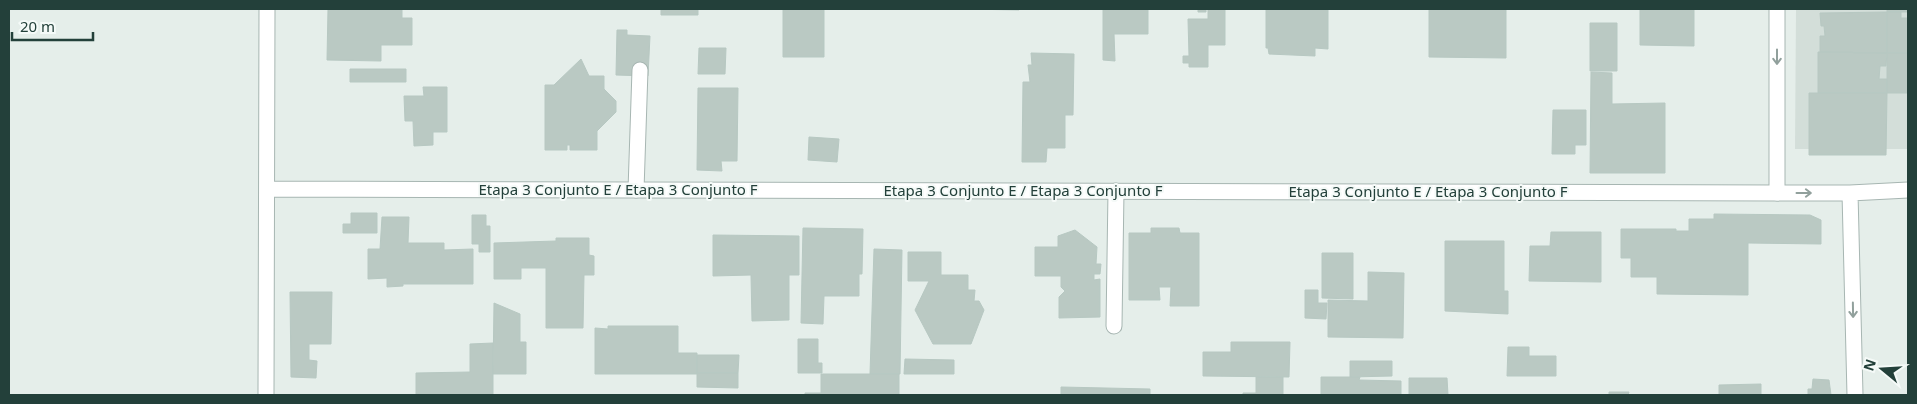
<svg xmlns="http://www.w3.org/2000/svg" width="1917" height="404" font-family="'Noto Sans',sans-serif">
	<style>
		.built { fill: #d3ded9 }
		.building { fill: #bac9c3; stroke: #b7c8c2 }
		.lines { fill: none; stroke-linecap: round; stroke-linejoin: round }
		.service-casing { stroke: #a7b6b2; stroke-width: 17 }
		.minor-casing { stroke: #a7b6b2; stroke-width: 17 }
		.tertiary-casing { stroke: #a7b6b2; stroke-width: 17 }
		.service { stroke: #fff; stroke-width: 15 }
		.minor { stroke: #fff; stroke-width: 15 }
		.tertiary { stroke: #fff; stroke-width: 15 }
		.oneway { stroke: #91a09c }
		.labels { text-anchor: middle; stroke-width: 4; stroke-linejoin: round; paint-order: stroke }
		.street-label { font-size: 15px; fill: #23403a; stroke: #f5faf8 }
	</style>
	<rect width="100%" height="100%" fill="#e5eeea"/>
	<!-- built -->
	<path class="built" d="M 1796,9 L 1908,9 L 1908,149 L 1795,149 Z"/>
	<!-- building -->
	<path class="building" d="M 328,9 L 402,9 L 402,18 L 412,18 L 412,45 L 381,45 L 381,61 L 327,60 Z
		M 661,9 L 698,9 L 698,15 L 661,15 Z
		M 783,9 L 824,9 L 824,57 L 783,57 Z
		M 965,9 L 1019,9 L 1019,10 Z
		M 1103,9 L 1148,9 L 1148,34 L 1114,34 L 1115,61 L 1103,60 Z
		M 1198,9 L 1206,9 L 1206,12 L 1198,12 Z
		M 1208,9 L 1225,9 L 1225,45 L 1208,45 L 1208,67 L 1189,67 L 1189,63 L 1183,63 L 1183,56 L 1189,56 L 1188,19 L 1208,19 Z
		M 1266,9 L 1328,9 L 1328,49 L 1315,48 L 1315,56 L 1269,54 L 1268,48 L 1266,48 Z
		M 1429,9 L 1506,9 L 1506,58 L 1429,57 Z
		M 1640,9 L 1694,9 L 1694,46 L 1640,45 Z
		M 1887,9 L 1908,9 L 1908,12 L 1887,12 Z
		M 1887,12 L 1887,53 L 1820,52 L 1820,36 L 1825,36 L 1824,26 L 1821,26 L 1820,13 Z
		M 1887,12 L 1901,12 L 1901,18 L 1908,18 L 1908,53 L 1887,53 Z
		M 1590,23 L 1617,23 L 1617,71 L 1590,71 Z
		M 617,30 L 627,30 L 627,35 L 650,36 L 648,76 L 616,75 Z
		M 699,48 L 726,48 L 725,74 L 698,74 Z
		M 1818,52 L 1887,53 L 1886,66 L 1880,66 L 1879,79 L 1887,79 L 1887,93 L 1818,93 Z
		M 1031,53 L 1074,54 L 1073,115 L 1065,115 L 1065,148 L 1047,148 L 1046,162 L 1022,162 L 1023,82 L 1030,82 L 1028,65 L 1032,65 Z
		M 1887,53 L 1908,53 L 1908,93 L 1887,93 Z
		M 581,59 L 589,76 L 604,76 L 604,89 L 616,101 L 616,112 L 597,131 L 597,150 L 570,150 L 570,145 L 567,145 L 567,150 L 545,150 L 545,85 L 554,85 Z
		M 350,69 L 406,69 L 406,82 L 350,82 Z
		M 1591,72 L 1612,73 L 1612,104 L 1665,103 L 1665,173 L 1590,173 Z
		M 423,87 L 447,87 L 447,132 L 433,132 L 433,145 L 414,146 L 413,121 L 405,121 L 404,96 L 424,96 Z
		M 698,88 L 738,88 L 737,161 L 721,161 L 722,171 L 697,170 Z
		M 1809,93 L 1887,93 L 1886,155 L 1809,155 Z
		M 1553,110 L 1586,110 L 1586,145 L 1575,145 L 1575,154 L 1552,154 Z
		M 809,137 L 839,139 L 837,162 L 808,160 Z
		M 351,213 L 377,213 L 377,233 L 343,233 L 343,224 L 351,224 Z
		M 1714,214 L 1810,215 L 1821,220 L 1821,244 L 1748,243 L 1748,295 L 1657,294 L 1657,277 L 1631,277 L 1631,258 L 1621,258 L 1621,229 L 1676,229 L 1676,231 L 1689,231 L 1689,219 L 1714,219 Z
		M 472,215 L 486,215 L 486,226 L 490,226 L 490,252 L 479,252 L 479,244 L 472,244 Z
		M 382,217 L 409,217 L 408,243 L 444,243 L 444,250 L 473,249 L 473,284 L 403,284 L 403,286 L 387,287 L 387,278 L 368,279 L 368,249 L 380,249 Z
		M 803,228 L 863,229 L 862,274 L 859,274 L 859,296 L 824,296 L 823,324 L 801,323 Z
		M 1151,228 L 1179,228 L 1180,233 L 1199,233 L 1199,306 L 1170,306 L 1171,287 L 1159,287 L 1160,300 L 1129,300 L 1129,233 L 1151,233 Z
		M 1075,230 L 1097,247 L 1096,264 L 1101,264 L 1100,274 L 1094,274 L 1094,280 L 1100,279 L 1100,317 L 1059,318 L 1059,297 L 1065,291 L 1061,287 L 1061,276 L 1035,276 L 1035,247 L 1058,247 L 1058,236 Z
		M 1551,232 L 1601,232 L 1601,282 L 1529,281 L 1530,246 L 1550,246 Z
		M 713,235 L 799,236 L 799,275 L 789,275 L 789,320 L 752,321 L 751,275 L 713,276 Z
		M 556,238 L 589,238 L 589,255 L 594,256 L 594,275 L 584,275 L 583,328 L 546,328 L 546,268 L 521,268 L 521,279 L 494,279 L 494,243 L 556,241 Z
		M 1445,241 L 1504,241 L 1504,291 L 1508,291 L 1508,314 L 1445,311 Z
		M 874,249 L 902,250 L 900,374 L 870,374 Z
		M 908,252 L 941,252 L 941,275 L 968,275 L 968,290 L 975,290 L 974,301 L 979,301 L 984,310 L 971,344 L 933,344 L 915,310 L 929,281 L 908,281 Z
		M 1322,253 L 1353,253 L 1353,299 L 1322,298 Z
		M 1368,272 L 1404,273 L 1403,338 L 1328,337 L 1328,300 L 1368,301 Z
		M 1305,290 L 1318,290 L 1318,303 L 1327,303 L 1326,319 L 1305,318 Z
		M 290,292 L 332,292 L 331,344 L 309,344 L 309,360 L 317,361 L 316,378 L 291,377 Z
		M 494,303 L 520,314 L 520,342 L 526,342 L 526,374 L 493,374 Z
		M 608,326 L 678,326 L 678,353 L 697,353 L 697,374 L 595,374 L 595,328 L 608,329 Z
		M 798,339 L 818,339 L 818,363 L 822,363 L 822,373 L 798,373 Z
		M 1231,342 L 1290,342 L 1289,377 L 1203,376 L 1203,352 L 1231,352 Z
		M 493,343 L 493,395 L 416,395 L 416,373 L 470,372 L 470,344 Z
		M 1508,347 L 1529,347 L 1529,356 L 1556,356 L 1556,376 L 1507,376 Z
		M 697,355 L 739,355 L 738,373 L 697,373 Z
		M 905,359 L 954,360 L 954,374 L 904,374 Z
		M 1350,361 L 1392,361 L 1392,376 L 1350,377 Z
		M 697,373 L 738,373 L 738,388 L 697,387 Z
		M 821,374 L 899,374 L 899,395 L 805,395 L 805,393 L 821,393 Z
		M 1256,377 L 1283,377 L 1283,395 L 1243,395 L 1243,393 L 1256,393 Z
		M 1321,377 L 1360,377 L 1359,380 L 1401,381 L 1401,395 L 1321,395 Z
		M 1409,378 L 1447,378 L 1448,395 L 1409,395 Z
		M 1813,379 L 1829,380 L 1831,395 L 1808,395 L 1808,389 L 1812,389 Z
		M 1761,384 L 1761,395 L 1719,395 L 1719,385 Z
		M 1061,387 L 1150,389 L 1150,395 L 1061,395 Z
		M 1609,392 L 1629,392 L 1628,395 L 1609,395 Z"/>
	<g class="lines">
		<defs>
			<path id="service" d="M 636,190 L 640,70
				M 1114,326 L 1116,191"/>
			<path id="minor" d="M 268,189 L 1777,193
				M 266,395 L 267,9"/>
			<path id="tertiary" d="M 1777,9 L 1777,193 L 1850,193 L 1855,395
				M 1850,193 L 1908,190"/>
		</defs>
		<!-- service casing -->
		<use href="#service" class="service-casing"/>
		<!-- minor casing -->
		<use href="#minor" class="minor-casing"/>
		<!-- tertiary casing -->
		<use href="#tertiary" class="tertiary-casing"/>
		<!-- service -->
		<use href="#service" class="service"/>
		<!-- minor -->
		<use href="#minor" class="minor"/>
		<!-- tertiary -->
		<use href="#tertiary" class="tertiary"/>
	</g>
	<!-- one-way arrows -->
	<defs><path id="oneway-shaft" d="M-6 0H5M1.5-3L5.5 0L1.5 3" fill="none" stroke-width="1.6" stroke-linecap="round" stroke-linejoin="round" transform="scale(1.25)"/></defs>
	<g class="oneway">
		<use href="#oneway-shaft" transform="translate(1777 57) rotate(90)"/>
		<use href="#oneway-shaft" transform="translate(1804 193)"/>
		<use href="#oneway-shaft" transform="translate(1853 310) rotate(89)"/>
	</g>
	<g class="labels">
		<!-- street labels -->
		<g class="street-label">
			<text x="618" y="195">Etapa 3 Conjunto E / Etapa 3 Conjunto F</text>
			<text x="1023" y="196">Etapa 3 Conjunto E / Etapa 3 Conjunto F</text>
			<text x="1428" y="197">Etapa 3 Conjunto E / Etapa 3 Conjunto F</text>
		</g>
	</g>
	<!-- border -->
	<rect width="1917" height="404" fill="none" stroke="#23403a" stroke-width="20"/>
	<!-- north arrow -->
	<g transform="translate(1882 369) rotate(288)" stroke="#f5faf8" stroke-width="4" paint-order="stroke">
	<path d="M0-4L9 19L0 12L-9 19Z" fill="#23403a"/>
	<text y="-8" font-size="14" font-weight="bold" text-anchor="middle" fill="#23403a">N</text>
	</g>
	<!-- scale -->
	<path d="M12 32v8h81v-8" fill="none" stroke="#23403a" stroke-width="2.5"/>
	<text x="20" y="32" font-size="15" fill="#23403a" stroke="#f5faf8" stroke-width="4" paint-order="stroke">20 m</text>
</svg>
